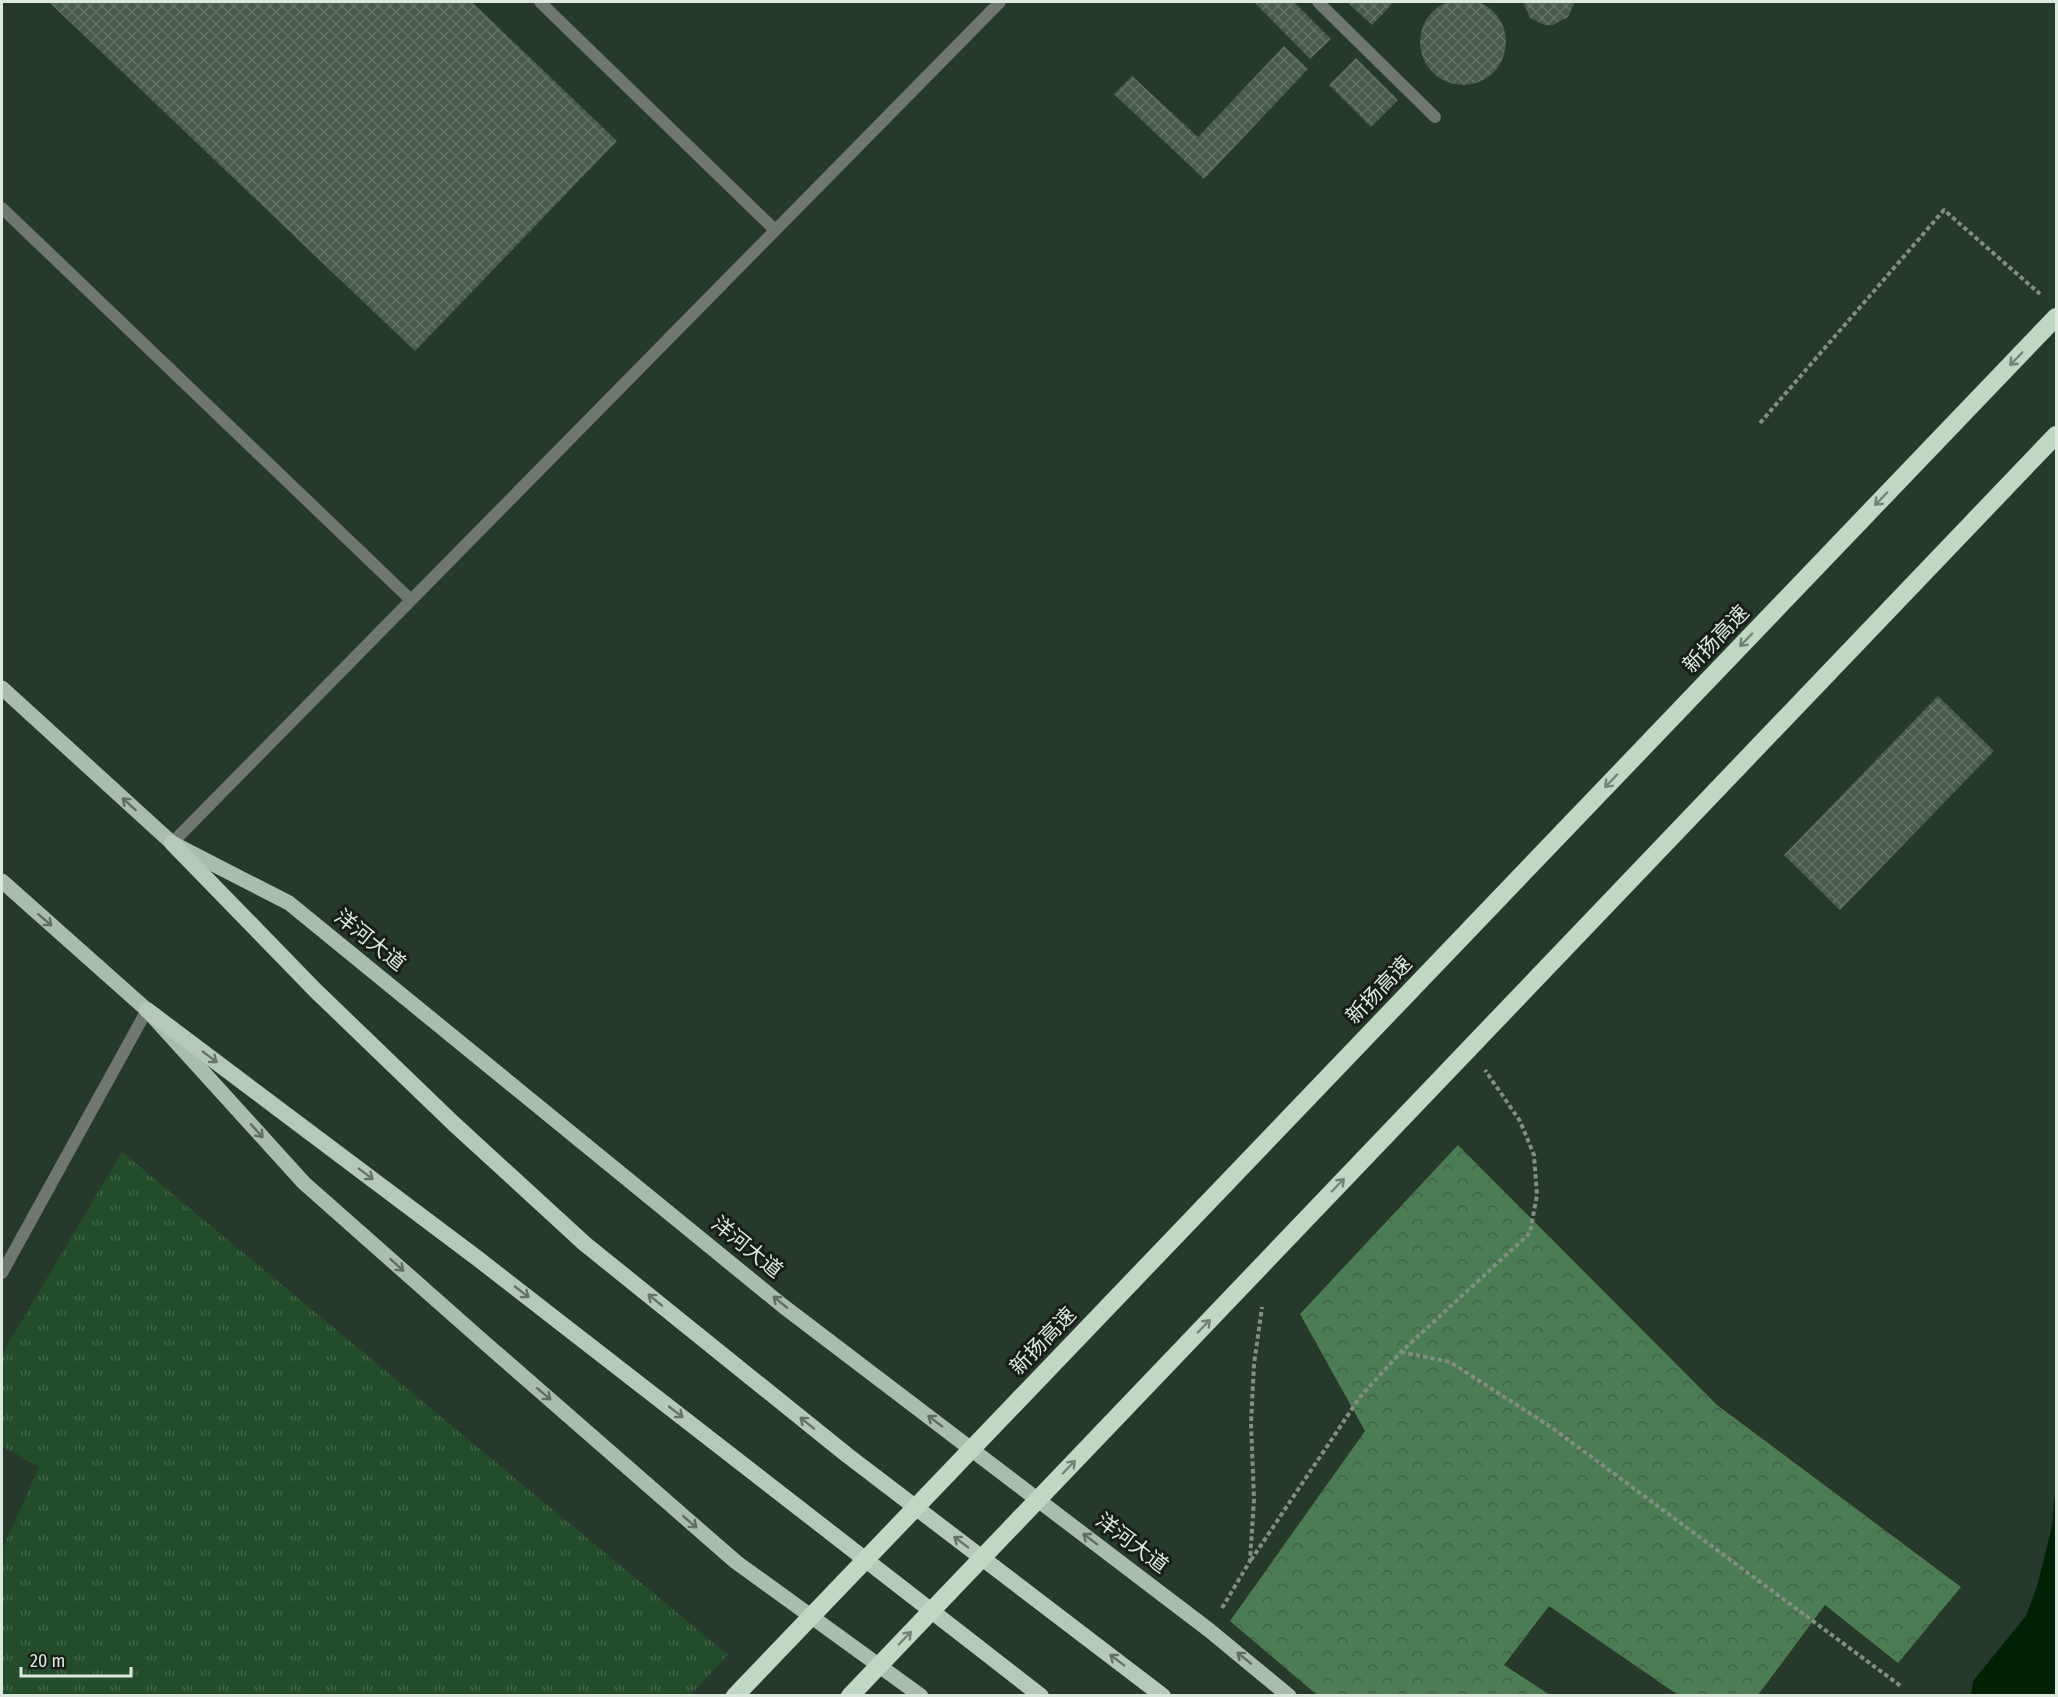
<svg xmlns="http://www.w3.org/2000/svg" width="2058" height="1697" font-family="'Fira Sans Condensed','Noto Sans SC',sans-serif">
	<style>
		.grass { fill: url(#grass-tufts) }
		.forest { fill: url(#forest-crowns) }
		.water { fill: #002106 }
		.building { fill: url(#building-cross-hatch) }
		.lines { fill: none; stroke-linecap: round; stroke-linejoin: round }
		.path { stroke: #818f83; stroke-width: 4; stroke-dasharray: 4.5 3; stroke-linecap: butt }
		.service { stroke: #6f7870; stroke-width: 12 }
		.minor { stroke: #6f7870; stroke-width: 12 }
		.primary { stroke: #aabcac; stroke-width: 15 }
		.trunk { stroke: #b6c9b8; stroke-width: 16 }
		.motorway-bridge { stroke: #c1d6c3; stroke-width: 18 }
		.oneway { stroke: #748376 }
		.oneway2 { stroke: #606d62 }
		.oneway3 { stroke: #667468 }
		.labels { text-anchor: middle; stroke-width: 6; stroke-linejoin: round; paint-order: stroke }
		.street-label { font-size: 21px; fill: #dde8de; stroke: #161e17 }
	</style>
	<defs>
		<pattern id="grass-tufts" width="24" height="20" patternUnits="userSpaceOnUse" patternTransform="scale(1.5)"><rect width="24" height="20" fill="#234c2b"/><path d="M3 7l-1-3M5 7V3M7 7l1-3M15 17l-1-3M17 17v-4M19 17l1-3" fill="none" stroke="#426649"/></pattern>
		<pattern id="forest-crowns" width="20" height="18" patternUnits="userSpaceOnUse" patternTransform="scale(1.5)"><rect width="20" height="18" fill="#4b7c53"/><path d="M2 6a3 3 0 1 1 6 0M12 15a3 3 0 1 1 6 0" fill="none" stroke="#46614b"/></pattern>
		<pattern id="building-cross-hatch" width="8" height="8" patternUnits="userSpaceOnUse" patternTransform="scale(1.5)"><rect width="8" height="8" fill="#495c4c"/><path d="M0 0l8 8M0 8l8-8" fill="none" stroke="#637365"/></pattern>
	</defs>
	<rect width="100%" height="100%" fill="#27392a"/>
	<!-- grass -->
	<path class="grass" d="M 122,1152 L 728,1655 L 690,1695 L 2,1695 L 2,1550 L 39,1467 L 2,1446 L 2,1354 Z"/>
	<!-- forest -->
	<path class="forest" d="M 1458,1145 L 1717,1405 L 1961,1587 L 1898,1663 L 1825,1605 L 1758,1695 L 1678,1695 L 1549,1606 L 1504,1665 L 1550,1695 L 1317,1695 L 1230,1621 L 1365,1431 L 1300,1314 Z"/>
	<!-- water -->
	<path class="water" d="M 2056,1481 L 2056,1695 L 1971,1695 L 1973,1681 L 2026,1616 L 2037,1586 L 2052,1526 Z"/>
	<!-- building -->
	<path class="building" d="M1420 42a43 43 0 1 1 86 0a43 43 0 1 1-86 0Z
		M 49,2 L 472,2 L 617,141 L 415,351 Z
		M 1254,2 L 1294,2 L 1331,39 L 1310,59 Z
		M 1347,2 L 1394,2 L 1372,25 Z
		M 1523,2 L 1575,2 L 1568,17 L 1553,25 L 1545,25 L 1530,18 Z
		M 1284,46 L 1308,69 L 1204,179 L 1114,94 L 1132,76 L 1198,137 Z
		M 1356,58 L 1398,100 L 1371,127 L 1329,85 Z
		M 1938,696 L 1994,751 L 1840,910 L 1784,855 Z"/>
	<g class="lines">
		<!-- path -->
		<path class="path" d="M 1760,423 L 1944,210 L 2040,294
			M 1401,1352 L 1450,1362 L 1551,1427 L 1902,1687
			M 1251,1560 L 1360,1397 L 1401,1352 L 1530,1233 L 1537,1195 L 1534,1155 L 1520,1121 L 1485,1070
			M 1222,1608 L 1250,1561 L 1254,1499 L 1251,1423 L 1254,1364 L 1262,1307"/>
		<!-- service -->
		<path class="service" d="M 540,2 L 775,230
			M 1318,2 L 1435,117
			M 2,208 L 411,600
			M 172,843 L 1000,2"/>
		<!-- minor -->
		<path class="minor" d="M 2,1273 L 147,1010"/>
		<!-- primary -->
		<path class="primary" d="M 2,688 L 172,843 L 289,903 L 783,1306 L 1209,1630 L 1289,1696
			M 2,881 L 147,1010 L 304,1183 L 485,1343 L 736,1562 L 921,1696"/>
		<!-- trunk -->
		<path class="trunk" d="M 172,843 L 315,990 L 453,1123 L 585,1244 L 847,1455 L 1163,1696
			M 147,1010 L 477,1258 L 1041,1696"/>
		<!-- motorway-bridge -->
		<path class="motorway-bridge" d="M 735,1696 L 2056,317
			M 850,1696 L 2056,435"/>
	</g>
	<!-- one-way arrows -->
	<defs><path id="oneway-shaft" d="M-6 0H5M1.5-3L5.5 0L1.5 3" fill="none" stroke-width="1.6" stroke-linecap="round" stroke-linejoin="round" transform="scale(1.5)"/></defs>
	<g class="oneway">
		<use href="#oneway-shaft" transform="translate(2016 359) rotate(134)"/>
		<use href="#oneway-shaft" transform="translate(1881 499) rotate(134)"/>
		<use href="#oneway-shaft" transform="translate(1746 640) rotate(134)"/>
		<use href="#oneway-shaft" transform="translate(1611 781) rotate(134)"/>
		<use href="#oneway-shaft" transform="translate(1338 1185) rotate(-46)"/>
		<use href="#oneway-shaft" transform="translate(1204 1326) rotate(-46)"/>
		<use href="#oneway-shaft" transform="translate(1069 1467) rotate(-46)"/>
		<use href="#oneway-shaft" transform="translate(905 1638) rotate(-46)"/>
	</g>
	<g class="oneway2">
		<use href="#oneway-shaft" transform="translate(129 804) rotate(-138)"/>
		<use href="#oneway-shaft" transform="translate(45 920) rotate(41)"/>
		<use href="#oneway-shaft" transform="translate(257 1131) rotate(48)"/>
		<use href="#oneway-shaft" transform="translate(397 1265) rotate(42)"/>
		<use href="#oneway-shaft" transform="translate(780 1302) rotate(-141)"/>
		<use href="#oneway-shaft" transform="translate(544 1394) rotate(41)"/>
		<use href="#oneway-shaft" transform="translate(935 1421) rotate(-143)"/>
		<use href="#oneway-shaft" transform="translate(690 1522) rotate(41)"/>
		<use href="#oneway-shaft" transform="translate(1090 1539) rotate(-143)"/>
		<use href="#oneway-shaft" transform="translate(1244 1658) rotate(-141)"/>
	</g>
	<g class="oneway3">
		<use href="#oneway-shaft" transform="translate(210 1057) rotate(37)"/>
		<use href="#oneway-shaft" transform="translate(366 1174) rotate(37)"/>
		<use href="#oneway-shaft" transform="translate(522 1292) rotate(38)"/>
		<use href="#oneway-shaft" transform="translate(655 1300) rotate(-141)"/>
		<use href="#oneway-shaft" transform="translate(676 1412) rotate(38)"/>
		<use href="#oneway-shaft" transform="translate(807 1423) rotate(-141)"/>
		<use href="#oneway-shaft" transform="translate(961 1542) rotate(-143)"/>
		<use href="#oneway-shaft" transform="translate(1117 1660) rotate(-143)"/>
	</g>
	<g class="labels">
		<!-- street labels -->
		<g class="street-label">
			<text transform="translate(1716 639) rotate(-46)" y="7">新扬高速</text>
			<text transform="translate(370 940) rotate(39)" y="7">洋河大道</text>
			<text transform="translate(1379 990) rotate(-46)" y="7">新扬高速</text>
			<text transform="translate(747 1247) rotate(39)" y="7">洋河大道</text>
			<text transform="translate(1043 1341) rotate(-46)" y="7">新扬高速</text>
			<text transform="translate(1132 1543) rotate(37)" y="7">洋河大道</text>
		</g>
	</g>
	<!-- border -->
	<rect width="2058" height="1697" fill="none" stroke="#dde8de" stroke-width="6"/>
	<!-- scale -->
	<path d="M21 1667v9h110v-9" fill="none" stroke="#dde8de" stroke-width="3"/>
	<text x="30" y="1667" font-size="18" fill="#dde8de" stroke="#161e17" stroke-width="4.5" paint-order="stroke">20 m</text>
</svg>
